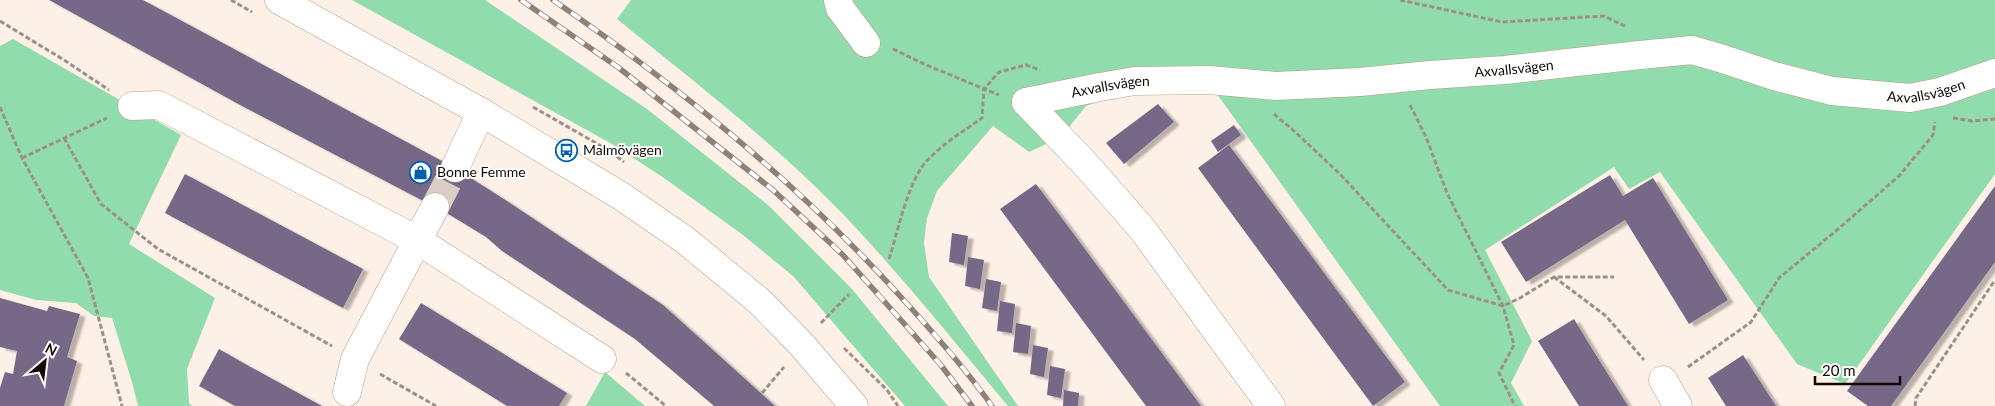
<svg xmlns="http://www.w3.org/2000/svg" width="1995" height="406" font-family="Lato,sans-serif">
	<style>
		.green { fill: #90dcac }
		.building { fill: #756987; filter: url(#shadow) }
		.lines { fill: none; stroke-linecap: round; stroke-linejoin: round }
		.minor-tunnel { stroke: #dacdc4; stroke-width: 28; stroke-dasharray: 28 14; stroke-linecap: butt }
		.minor-casing { stroke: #ba9d85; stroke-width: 29 }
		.path { stroke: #9c9189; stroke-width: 3; stroke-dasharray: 5 2.5; stroke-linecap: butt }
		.minor { stroke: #fff; stroke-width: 28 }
		.rail-casing { stroke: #8d8179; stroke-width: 5.5 }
		.rail { stroke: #fff; stroke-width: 4; stroke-dasharray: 11; stroke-linecap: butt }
		.labels { text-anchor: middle; stroke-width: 4; stroke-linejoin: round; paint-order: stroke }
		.street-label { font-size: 14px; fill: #120903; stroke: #fff }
		.poi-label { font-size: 14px; fill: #120903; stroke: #fff; text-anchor: start }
	</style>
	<defs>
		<filter id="shadow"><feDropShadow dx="5.5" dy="3" stdDeviation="1" flood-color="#0004"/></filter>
	</defs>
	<rect width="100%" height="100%" fill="#fdf0e6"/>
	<!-- green -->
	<path class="green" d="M 352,0 L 485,0 L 647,109 L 768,205 L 852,289 L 948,406 L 905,406 L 793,276 L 743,235 L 664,178 L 612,144 Z
		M 631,0 L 1995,0 L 1995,174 L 1845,384 L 1797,364 L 1660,172 L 1629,189 L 1614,167 L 1485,250 L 1532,341 L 1511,383 L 1524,406 L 1440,406 L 1212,87 L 1129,91 L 1086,106 L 1061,137 L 1029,152 L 993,126 L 937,191 L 927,218 L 924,243 L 929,277 L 1018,406 L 1008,406 C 952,339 897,270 836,207 C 769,139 692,80 617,19 Z
		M 13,39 L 181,135 L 129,244 L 215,298 L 187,369 L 189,403 L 192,406 L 138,406 L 132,382 L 112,318 L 94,316 L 76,303 L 36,300 L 0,290 L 0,46 Z
		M 605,372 L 645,406 L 586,406 Z"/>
	<!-- building -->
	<path class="building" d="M 49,0 L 143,0 L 455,168 L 507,201 L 663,305 L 775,406 L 714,406 L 635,339 L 502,251 L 486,237 L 450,215 L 242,106 Z
		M 1158,104 L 1174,122 L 1124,164 L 1106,143 Z
		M 1234,125 L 1241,135 L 1218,152 L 1211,141 Z
		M 1229,145 L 1405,382 L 1373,406 L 1198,168 Z
		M 185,174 L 363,269 L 343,308 L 165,213 Z
		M 1610,175 L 1623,196 L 1653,178 L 1728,300 L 1689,324 L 1625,220 L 1526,282 L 1501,242 Z
		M 1036,184 L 1070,229 L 1201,406 L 1146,406 L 1000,209 Z
		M 1995,186 L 1995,262 L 1891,406 L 1868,406 L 1847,391 Z
		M 952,233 L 968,236 L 964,265 L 949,262 Z
		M 968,257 L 984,260 L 980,289 L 965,286 Z
		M 986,279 L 1001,282 L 997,311 L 982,308 Z
		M 0,298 L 47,311 L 49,306 L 80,314 L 67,357 L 77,361 L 64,406 L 0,406 L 0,388 L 5,372 L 13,374 L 17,351 L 0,347 Z
		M 1000,301 L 1015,304 L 1012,333 L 997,331 Z
		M 421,303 L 567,393 L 559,406 L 507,406 L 399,339 Z
		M 1574,319 L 1594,352 L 1628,406 L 1579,406 L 1538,341 Z
		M 1016,323 L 1031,326 L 1028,354 L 1013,352 Z
		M 1033,345 L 1048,348 L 1044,377 L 1030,374 Z
		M 219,349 L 247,365 L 322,406 L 235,406 L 199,386 Z
		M 1743,355 L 1776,406 L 1726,406 L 1708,378 Z
		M 1050,366 L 1065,369 L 1061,398 L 1047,395 Z
		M 1064,390 L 1079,393 L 1078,406 L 1063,406 Z"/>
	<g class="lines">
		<!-- minor-tunnel -->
		<path class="minor-tunnel" d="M 435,207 L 455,168"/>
		<defs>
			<g id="minor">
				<path d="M 279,0 L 481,112 L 621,196 L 685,240 L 759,301 L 802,345 L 854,406"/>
				<path d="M 838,0 L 840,8 L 866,43"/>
				<path id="s1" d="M 1026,102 L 1100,87 L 1135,81 L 1209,80 L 1276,86 L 1360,82 L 1430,75 L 1505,70 L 1640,55 L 1692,50 L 1723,59 L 1774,76 L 1832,91 L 1910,98 L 1940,92 L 1995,73"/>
				<path d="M 1026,102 L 1088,167 L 1143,230 L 1271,406"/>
				<path d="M 132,106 L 159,105 L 417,240 L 602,359"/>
				<path d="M 455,168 L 481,112"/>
				<path d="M 1663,380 L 1678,406"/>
				<path d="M 347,392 L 355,359 L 435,207"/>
			</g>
		</defs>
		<!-- minor casing -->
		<use href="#minor" class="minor-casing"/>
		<!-- path -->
		<path class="path" d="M 231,0 L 252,12
			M 1400,0 L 1502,22 L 1604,16 L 1627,27
			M 0,21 L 64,60 L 109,90
			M 893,49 L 924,64 L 999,95
			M 1410,105 L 1426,137 L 1447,193 L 1503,306 L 1514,345 L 1499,373 L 1515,406
			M 0,107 L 22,158 L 88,278 L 122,406
			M 533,107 L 610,151 L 624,162
			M 1274,114 L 1292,129 L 1340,174 L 1448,290 L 1503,306 L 1520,298 L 1554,277 L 1614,277
			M 1953,118 L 1972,121 L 1995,119
			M 64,138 L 101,204 L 158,249 L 332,346
			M 22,158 L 107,118
			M 889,259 C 898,231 905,195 920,170 C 930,152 965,130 982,118 L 984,89 L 999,72 L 1026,65 L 1040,70
			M 1554,277 L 1606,316 L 1644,360
			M 821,323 L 849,294
			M 844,348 L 887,390 L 898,406
			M 1688,367 L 1751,322 L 1779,278 L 1837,230 L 1899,176 L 1933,135 L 1935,122
			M 626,373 L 666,406
			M 380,374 L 436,406
			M 762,393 L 784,367
			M 1915,406 L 1916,398 L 1995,280"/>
		<!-- minor -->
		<use href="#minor" class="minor"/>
		<defs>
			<path id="rail" d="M 521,0 L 619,68 L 773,190 L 842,254 L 940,364 L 972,406
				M 553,0 C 685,91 803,187 910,307 C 939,339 967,371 992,406"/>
		</defs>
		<!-- rail casing -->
		<use href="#rail" class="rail-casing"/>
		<!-- rail -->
		<use href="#rail" class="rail"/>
	</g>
	<!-- icons -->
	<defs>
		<symbol id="bus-ring" viewBox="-11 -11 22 22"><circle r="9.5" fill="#fff" stroke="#0160ad" stroke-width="1.5"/><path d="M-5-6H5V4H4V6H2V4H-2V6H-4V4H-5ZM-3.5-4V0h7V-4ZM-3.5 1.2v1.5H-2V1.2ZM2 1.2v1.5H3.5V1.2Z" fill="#0160ad"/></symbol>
		<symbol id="shop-ring" viewBox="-11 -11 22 22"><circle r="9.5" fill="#fff" stroke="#0160ad" stroke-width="1.5"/><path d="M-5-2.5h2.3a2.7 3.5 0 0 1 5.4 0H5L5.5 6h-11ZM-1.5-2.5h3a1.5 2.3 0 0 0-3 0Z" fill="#0160ad"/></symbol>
	</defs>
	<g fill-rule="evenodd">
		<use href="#bus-ring" x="554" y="138" width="25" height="25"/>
		<use href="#shop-ring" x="408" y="160" width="25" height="25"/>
	</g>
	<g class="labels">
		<!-- street labels -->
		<g class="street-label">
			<text dy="5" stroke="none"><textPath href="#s1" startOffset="491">Axvallsvägen</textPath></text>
			<text dy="5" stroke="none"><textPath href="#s1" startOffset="86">Axvallsvägen</textPath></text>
			<text dy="5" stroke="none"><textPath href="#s1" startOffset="911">Axvallsvägen</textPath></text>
		</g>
		<!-- poi labels -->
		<g class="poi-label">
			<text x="583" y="155">Malmövägen</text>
			<text x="437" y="177">Bonne Femme</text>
		</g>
	</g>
	<!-- north arrow -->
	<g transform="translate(45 361) rotate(28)" stroke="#ffffff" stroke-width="4" paint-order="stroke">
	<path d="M0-4L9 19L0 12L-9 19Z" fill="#120903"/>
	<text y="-8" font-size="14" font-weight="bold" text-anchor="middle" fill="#120903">N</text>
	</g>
	<!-- scale -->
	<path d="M1815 376v8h85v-8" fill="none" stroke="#120903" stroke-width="2.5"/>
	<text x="1822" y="376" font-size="15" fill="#120903" stroke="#ffffff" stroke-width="4" paint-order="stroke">20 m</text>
</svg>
